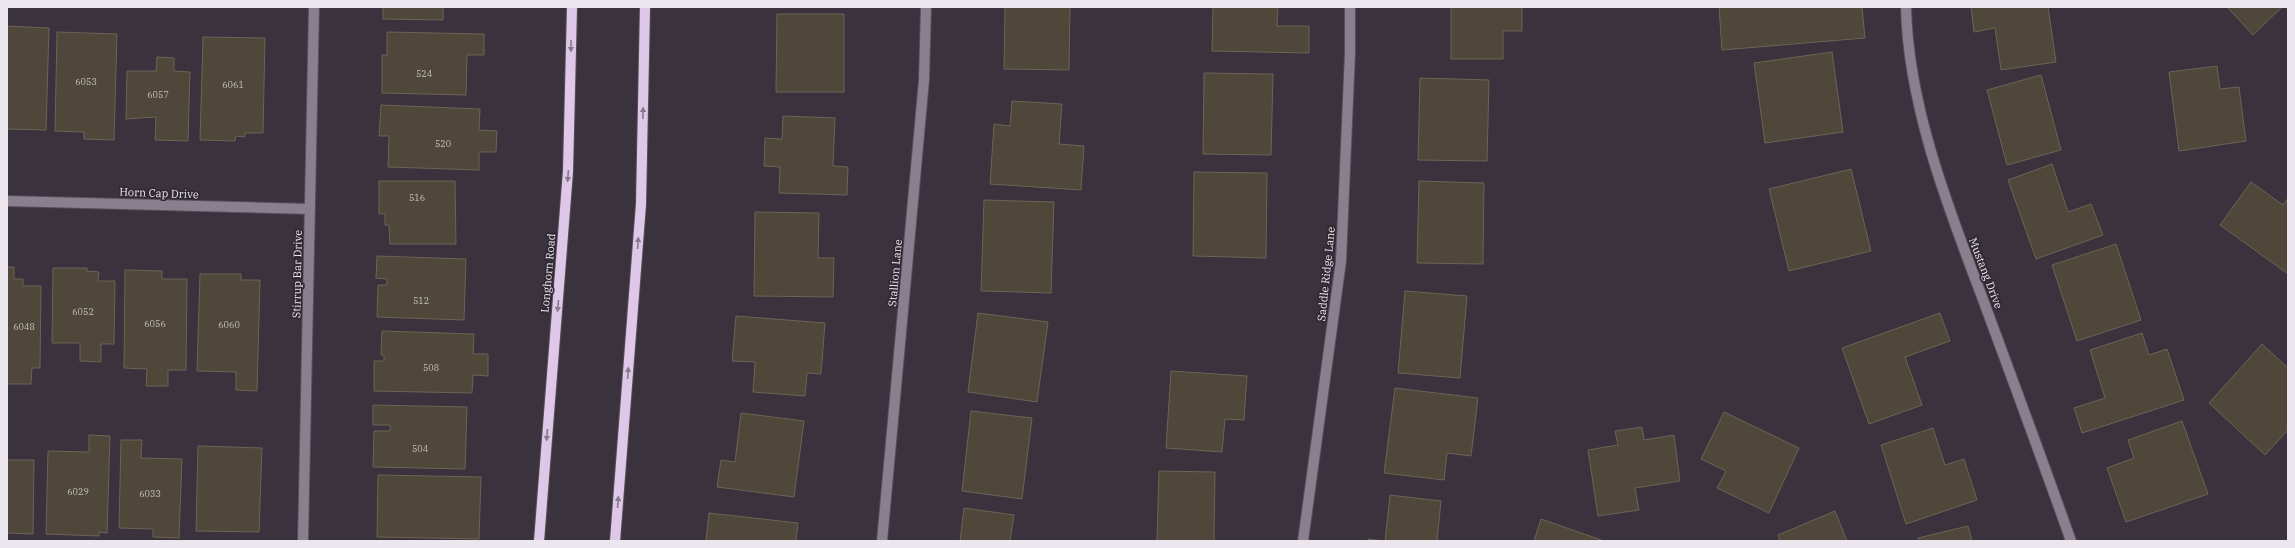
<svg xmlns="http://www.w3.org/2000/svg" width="2295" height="548" font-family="'IBM Plex Serif',serif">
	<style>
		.building { fill: #4f483a; stroke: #6c6456 }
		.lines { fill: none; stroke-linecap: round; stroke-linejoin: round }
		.minor-casing { stroke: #564f59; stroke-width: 12 }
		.major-casing { stroke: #564f59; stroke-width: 12 }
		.minor { stroke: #8a7f8e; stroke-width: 10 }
		.major { stroke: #dfc8e7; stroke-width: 10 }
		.oneway { fill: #88788d }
		.labels { text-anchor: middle; stroke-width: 3.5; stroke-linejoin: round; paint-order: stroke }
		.number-label { font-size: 9px; fill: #c5bfc1 }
		.street-label { font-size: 11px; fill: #ece7ee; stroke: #302833 }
	</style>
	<rect width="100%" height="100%" fill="#3a323d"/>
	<!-- building -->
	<path class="building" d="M 383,7 L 443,7 L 443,20 L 383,19 Z
		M 1005,7 L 1070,7 L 1069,70 L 1004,69 Z
		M 1213,7 L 1278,7 L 1277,26 L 1309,26 L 1309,53 L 1212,51 Z
		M 1451,7 L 1522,7 L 1522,31 L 1503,31 L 1503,59 L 1451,59 Z
		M 1719,7 L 1862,7 L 1865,38 L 1722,50 Z
		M 1971,7 L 2048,7 L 2056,62 L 2001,70 L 1995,28 L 1974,32 Z
		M 2227,7 L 2282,7 L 2253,35 Z
		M 777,14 L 844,14 L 844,92 L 776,92 Z
		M 7,26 L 49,28 L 46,130 L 7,129 Z
		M 57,32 L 117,34 L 114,140 L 84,139 L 84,132 L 55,131 Z
		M 387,32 L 484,34 L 484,55 L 467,55 L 466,95 L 382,93 L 382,55 L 387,55 Z
		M 203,37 L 265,38 L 263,133 L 245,133 L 245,137 L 236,136 L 235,141 L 200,140 Z
		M 1832,52 L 1843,132 L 1765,143 L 1754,63 Z
		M 157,57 L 174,58 L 174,71 L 190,72 L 188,141 L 155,140 L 156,117 L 126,119 L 127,71 L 156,71 Z
		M 2217,66 L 2220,89 L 2239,87 L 2246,141 L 2179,151 L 2169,72 Z
		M 1204,73 L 1273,74 L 1271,155 L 1203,154 Z
		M 2041,75 L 2061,150 L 2007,165 L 1987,90 Z
		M 1420,78 L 1489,80 L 1487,161 L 1418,160 Z
		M 1012,101 L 1062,104 L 1059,144 L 1084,146 L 1081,190 L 990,184 L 994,124 L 1010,126 Z
		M 381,105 L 480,109 L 479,130 L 497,131 L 496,152 L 479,152 L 479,170 L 388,167 L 389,136 L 379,136 Z
		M 783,116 L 835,118 L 833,166 L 848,167 L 847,195 L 779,193 L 780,167 L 764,166 L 765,138 L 782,139 Z
		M 2052,164 L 2068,212 L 2091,204 L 2103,235 L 2036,259 L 2008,180 Z
		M 1851,169 L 1871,251 L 1789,271 L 1769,189 Z
		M 1194,172 L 1267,173 L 1266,258 L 1193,256 Z
		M 379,181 L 455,181 L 456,244 L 390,244 L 389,225 L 385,225 L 385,214 L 379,214 Z
		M 1419,181 L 1484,183 L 1483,264 L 1417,263 Z
		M 2251,182 L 2283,205 L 2288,198 L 2288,274 L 2220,225 Z
		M 984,200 L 1054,202 L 1051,293 L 981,291 Z
		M 755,212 L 819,213 L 818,258 L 834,258 L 833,297 L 754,296 Z
		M 2116,244 L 2141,320 L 2077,341 L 2052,265 Z
		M 377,256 L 466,259 L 464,320 L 377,317 L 378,285 L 387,285 L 387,279 L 376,278 Z
		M 7,267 L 14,267 L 14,279 L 23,279 L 23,286 L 41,286 L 40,368 L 32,368 L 31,384 L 7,384 Z
		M 53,268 L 87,268 L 87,271 L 99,272 L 98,281 L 115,281 L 114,344 L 101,344 L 101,362 L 80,361 L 80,343 L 52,343 Z
		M 125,270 L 162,271 L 162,279 L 187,279 L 186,370 L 168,370 L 168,386 L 146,386 L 147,369 L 124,368 Z
		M 200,274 L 241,274 L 241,280 L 260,280 L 257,391 L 236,390 L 236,372 L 197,371 Z
		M 1405,291 L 1467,296 L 1460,378 L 1398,373 Z
		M 978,313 L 1048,322 L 1037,402 L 968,392 Z
		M 1940,313 L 1950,341 L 1905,357 L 1922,405 L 1869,424 L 1842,348 Z
		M 736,316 L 825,323 L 821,374 L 807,373 L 805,396 L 753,392 L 755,362 L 732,361 Z
		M 382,331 L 474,334 L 473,354 L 488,354 L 488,376 L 473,375 L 472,393 L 374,391 L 374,361 L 384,361 L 384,355 L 381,355 Z
		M 2142,333 L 2149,355 L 2167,349 L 2184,400 L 2082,433 L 2074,408 L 2105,398 L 2090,350 Z
		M 2262,344 L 2288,368 L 2288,430 L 2265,455 L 2209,403 Z
		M 1171,371 L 1247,376 L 1244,420 L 1225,419 L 1222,452 L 1166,448 Z
		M 1395,388 L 1478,398 L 1471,456 L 1447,453 L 1444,480 L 1384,473 Z
		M 373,405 L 467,407 L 465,469 L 373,467 L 374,431 L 390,431 L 390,425 L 373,425 Z
		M 971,411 L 1032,418 L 1022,499 L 962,491 Z
		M 1724,412 L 1799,448 L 1769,513 L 1717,488 L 1726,471 L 1701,459 Z
		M 741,413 L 804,421 L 794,497 L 717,487 L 721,460 L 735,462 Z
		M 2182,421 L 2208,494 L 2126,522 L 2107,468 L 2134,458 L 2128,440 Z
		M 1642,427 L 1644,440 L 1674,435 L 1680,481 L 1635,488 L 1639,510 L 1598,516 L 1588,450 L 1618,445 L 1615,431 Z
		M 1933,428 L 1945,465 L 1964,459 L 1977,500 L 1906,524 L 1881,445 Z
		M 89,435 L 110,436 L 107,533 L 99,532 L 99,536 L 46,534 L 48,451 L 89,452 Z
		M 121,440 L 142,440 L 141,458 L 182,459 L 179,538 L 153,537 L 153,529 L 119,528 Z
		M 7,442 L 7,460 L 34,460 L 33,534 L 7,533 Z
		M 198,446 L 262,448 L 259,532 L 196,531 Z
		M 1159,471 L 1215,472 L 1214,541 L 1157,541 Z
		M 378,475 L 481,477 L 479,539 L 377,537 Z
		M 1390,495 L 1441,501 L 1437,541 L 1368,541 L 1368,539 L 1385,541 Z
		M 964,508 L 1014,515 L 1010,541 L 960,541 Z
		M 1835,511 L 1847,541 L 1780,541 L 1778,535 Z
		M 709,513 L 798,523 L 796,541 L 706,541 Z
		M 1541,519 L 1604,541 L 1534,541 Z
		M 1968,526 L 1972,541 L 1919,541 L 1918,538 Z"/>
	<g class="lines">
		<defs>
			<path id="minor" d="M 1906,7 C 1908,105 1948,207 1982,297 C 2012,378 2042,459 2071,541
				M 7,201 L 310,209
				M 303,541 L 314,7
				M 882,541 L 924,80 L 926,7
				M 1303,541 L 1341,261 L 1350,53 L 1350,7"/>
			<path id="major" d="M 539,541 L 568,171 L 572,7
				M 615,541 L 641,204 L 645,7"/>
		</defs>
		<!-- minor casing -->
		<use href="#minor" class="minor-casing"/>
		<!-- major casing -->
		<use href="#major" class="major-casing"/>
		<!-- minor -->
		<use href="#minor" class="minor"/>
		<!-- major -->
		<use href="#major" class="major"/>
	</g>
	<!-- one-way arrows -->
	<defs><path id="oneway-solid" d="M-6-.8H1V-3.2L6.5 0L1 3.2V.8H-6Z"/></defs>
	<g class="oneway">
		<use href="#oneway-solid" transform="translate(571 46) rotate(91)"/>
		<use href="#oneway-solid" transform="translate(643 113) rotate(-89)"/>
		<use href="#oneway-solid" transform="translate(568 176) rotate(94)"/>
		<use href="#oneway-solid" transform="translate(638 243) rotate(-86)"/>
		<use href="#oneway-solid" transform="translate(558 306) rotate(95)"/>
		<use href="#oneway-solid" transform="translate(628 373) rotate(-86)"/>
		<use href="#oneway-solid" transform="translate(547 435) rotate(95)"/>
		<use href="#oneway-solid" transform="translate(618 502) rotate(-86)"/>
	</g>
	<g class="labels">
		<!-- number labels -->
		<g class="number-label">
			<text x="424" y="77">524</text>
			<text x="86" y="85">6053</text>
			<text x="233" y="88">6061</text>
			<text x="158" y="98">6057</text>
			<text x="443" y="147">520</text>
			<text x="417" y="201">516</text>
			<text x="421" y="304">512</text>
			<text x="83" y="315">6052</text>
			<text x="155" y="327">6056</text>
			<text x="229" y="328">6060</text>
			<text x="24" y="330">6048</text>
			<text x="431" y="371">508</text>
			<text x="420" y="452">504</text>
			<text x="78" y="495">6029</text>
			<text x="150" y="497">6033</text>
		</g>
		<!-- street labels -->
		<g class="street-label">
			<text transform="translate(159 193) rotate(2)" y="4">Horn Cap Drive</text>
			<text transform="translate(548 273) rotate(-85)" y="4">Longhorn Road</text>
			<text transform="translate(895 273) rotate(-85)" y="4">Stallion Lane</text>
			<text transform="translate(1986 273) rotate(69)" y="4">Mustang Drive</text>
			<text transform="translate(297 274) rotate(-89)" y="4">Stirrup Bar Drive</text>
			<text transform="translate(1326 274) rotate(-84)" y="4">Saddle Ridge Lane</text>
		</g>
	</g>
	<!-- border -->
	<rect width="2295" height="548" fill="none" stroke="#ece7ee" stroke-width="16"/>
</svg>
